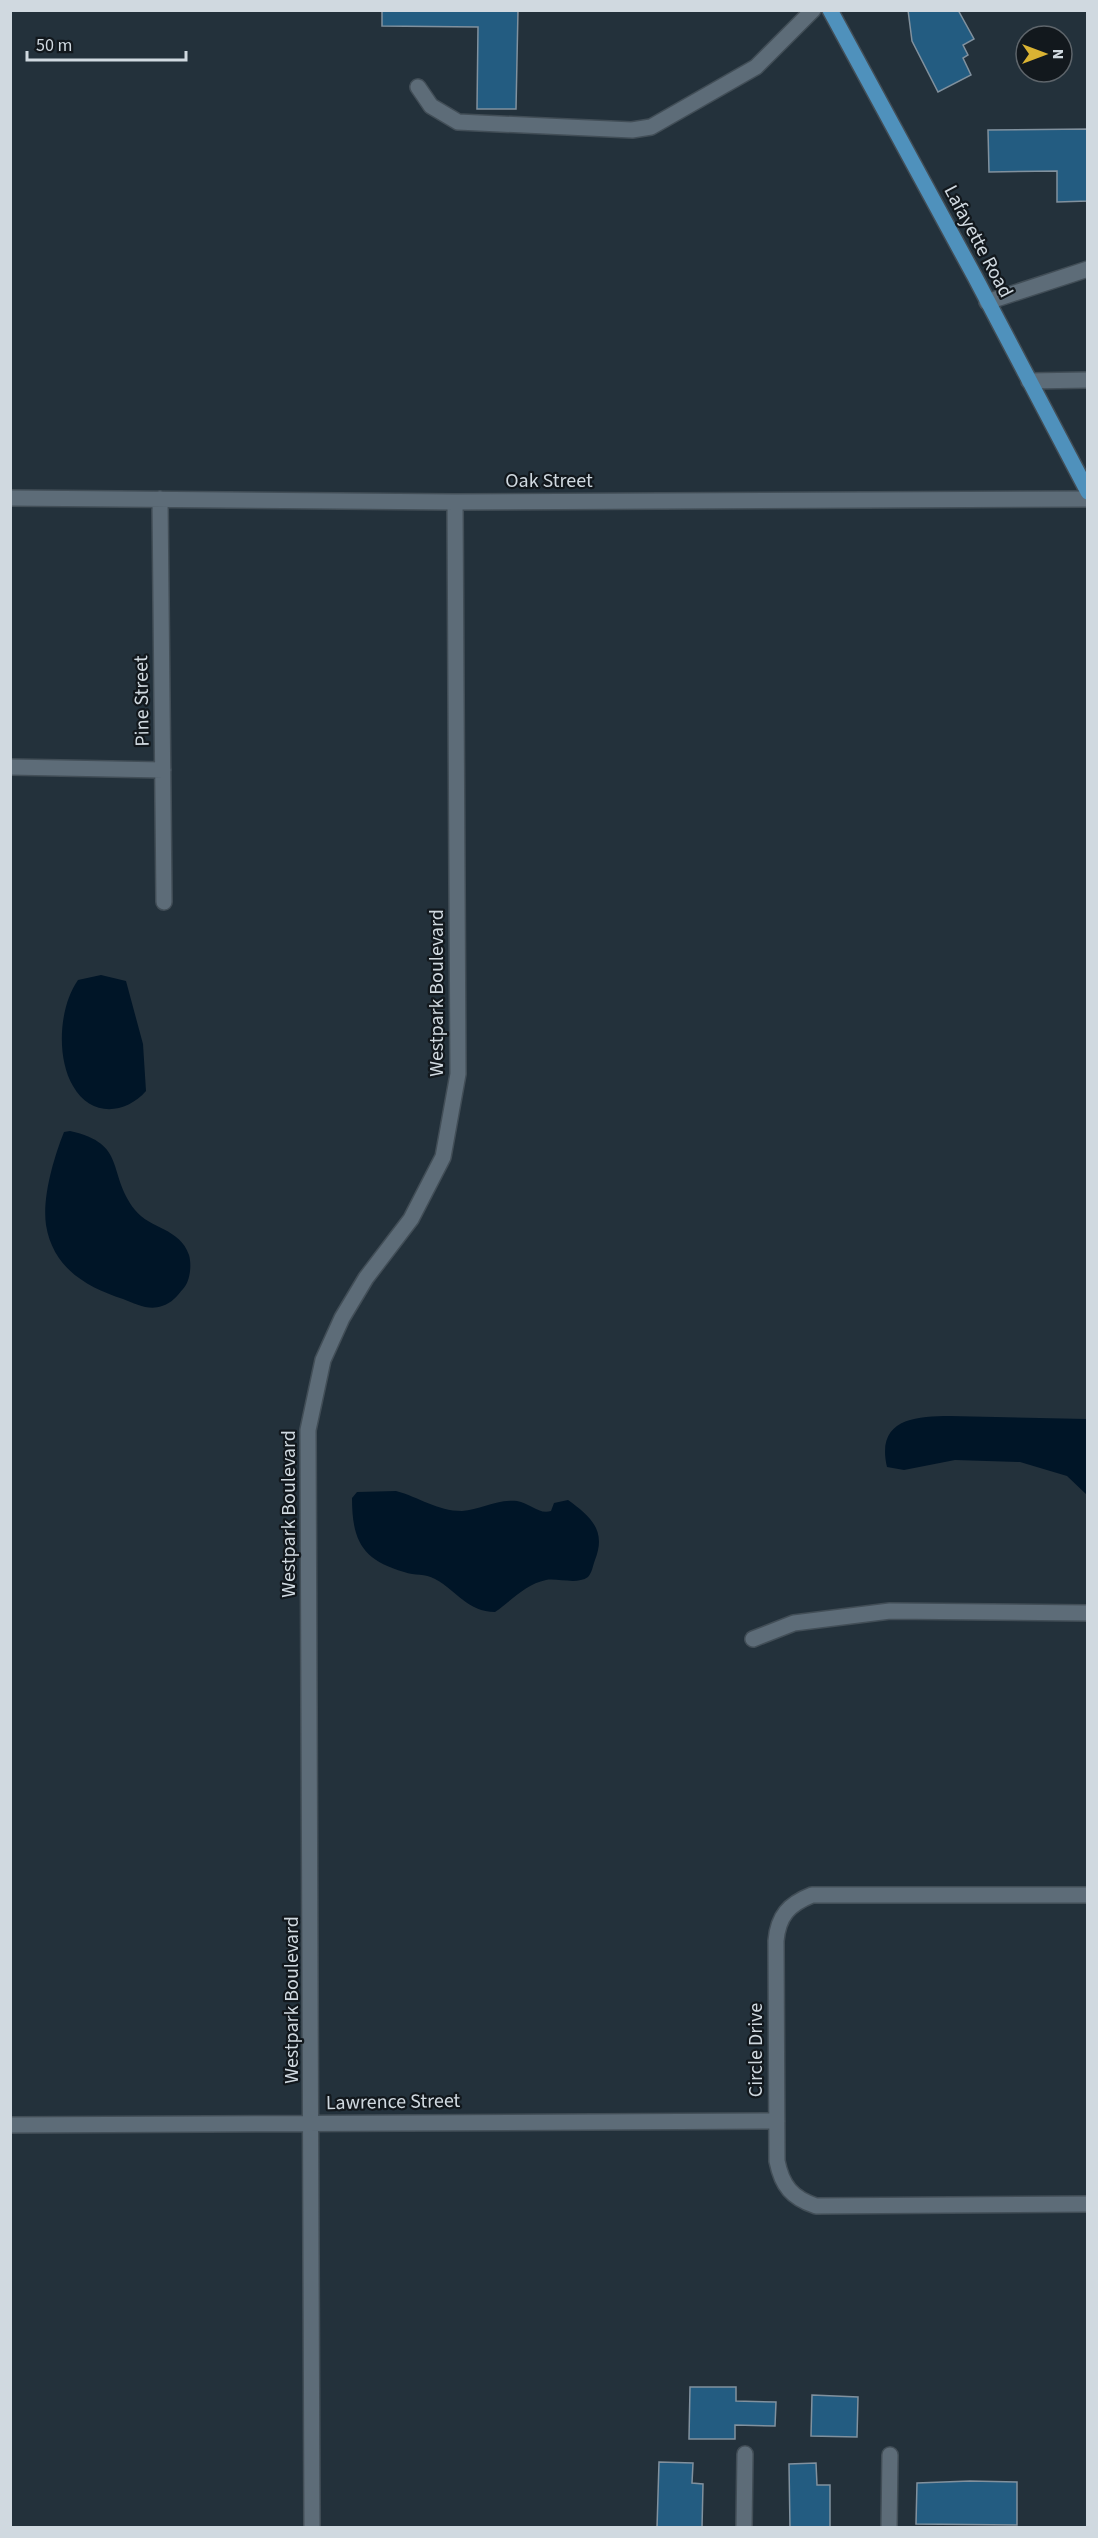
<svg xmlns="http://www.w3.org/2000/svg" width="1098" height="2538" font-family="'Source Sans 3',sans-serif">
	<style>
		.water { fill: #001527 }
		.building { fill: #235c81; stroke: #81919e; stroke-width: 1.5 }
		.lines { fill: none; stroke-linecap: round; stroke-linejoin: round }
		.minor-casing { stroke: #424e57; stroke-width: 18 }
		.major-casing { stroke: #424e57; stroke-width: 18 }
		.minor { stroke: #5d6c78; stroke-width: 15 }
		.major { stroke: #4f91bc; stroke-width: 15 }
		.labels { text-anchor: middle; stroke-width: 4.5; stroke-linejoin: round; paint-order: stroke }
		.street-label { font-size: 20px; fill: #d0d9e0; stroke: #12181d }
	</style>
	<rect width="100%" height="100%" fill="#23313b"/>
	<!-- water -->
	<path class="water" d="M 101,975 L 126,981 L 143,1044 L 146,1091 C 125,1115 90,1117 73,1086 C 56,1057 59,1007 78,980 Z
		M 70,1131 C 128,1144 106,1172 135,1210 C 150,1229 180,1228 189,1255 C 192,1265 190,1282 183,1289 C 177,1296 172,1303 162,1306 C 149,1311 136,1304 123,1299 C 86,1287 53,1268 46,1225 C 42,1197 54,1157 64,1132 Z
		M 950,1416 L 1087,1419 L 1087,1495 L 1067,1476 L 1020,1462 L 955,1460 L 904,1470 L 887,1467 C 876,1420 913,1416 950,1416 Z
		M 396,1491 C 419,1497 437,1511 462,1511 C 480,1510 497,1499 517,1501 C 530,1503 539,1515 551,1511 L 554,1503 L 568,1500 C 590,1516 607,1530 595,1560 C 593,1565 592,1573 588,1577 C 577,1585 558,1578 546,1580 C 526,1584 511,1601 495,1612 C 468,1612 457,1591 435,1579 C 425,1573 415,1576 404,1572 C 363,1560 352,1542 352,1498 L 357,1492 Z"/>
	<!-- building -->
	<path class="building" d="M 382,10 L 518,10 L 516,109 L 477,109 L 478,27 L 382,26 Z
		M 908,10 L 958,10 L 974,39 L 963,45 L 968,55 L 963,58 L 971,75 L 938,92 L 912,41 Z
		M 1088,129 L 1088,201 L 1057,202 L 1057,171 L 989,172 L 988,130 Z
		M 690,2387 L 736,2387 L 736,2401 L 776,2402 L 775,2426 L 735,2425 L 735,2439 L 689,2439 Z
		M 812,2395 L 858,2397 L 857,2437 L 811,2436 Z
		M 659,2462 L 693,2463 L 692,2483 L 703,2484 L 702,2528 L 657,2528 Z
		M 816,2463 L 817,2485 L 830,2485 L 830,2528 L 790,2528 L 789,2464 Z
		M 970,2481 L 1017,2482 L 1017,2525 L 916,2524 L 917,2483 Z"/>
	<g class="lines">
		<defs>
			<path id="minor" d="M 418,87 L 431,106 L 458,122 L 632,130 L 651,127 L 756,67 L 813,10
				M 987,302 L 1088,269
				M 1029,381 L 1088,380
				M 10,498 L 455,502 L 1088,499
				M 160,499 L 164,902
				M 10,767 L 163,770
				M 753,1639 L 794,1623 L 890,1611 L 1088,1613
				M 1088,1895 L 812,1895 C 789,1904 778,1916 776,1941 L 777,2161 C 782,2186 792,2198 816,2206 L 1088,2204
				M 10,2125 L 777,2121
				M 312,2528 L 308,1430 L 323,1360 L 342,1318 L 366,1278 L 411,1219 L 443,1157 L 458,1074 L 455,502
				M 744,2528 L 745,2454
				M 889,2528 L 890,2455"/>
			<path id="major" d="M 830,10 L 975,277 L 1088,492"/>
		</defs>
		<!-- minor casing -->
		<use href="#minor" class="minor-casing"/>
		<!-- major casing -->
		<use href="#major" class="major-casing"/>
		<!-- minor -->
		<use href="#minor" class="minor"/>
		<!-- major -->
		<use href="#major" class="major"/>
	</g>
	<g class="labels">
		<!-- street labels -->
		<g class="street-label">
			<text transform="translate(979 241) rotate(62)" y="7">Lafayette Road</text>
			<text x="549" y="487">Oak Street</text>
			<text transform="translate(141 701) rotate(-91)" y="7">Pine Street</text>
			<text transform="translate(436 993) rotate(-90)" y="7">Westpark Boulevard</text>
			<text transform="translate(288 1514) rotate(-90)" y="7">Westpark Boulevard</text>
			<text transform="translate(291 2000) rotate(-90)" y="7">Westpark Boulevard</text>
			<text transform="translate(755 2050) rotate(-90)" y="7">Circle Drive</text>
			<text transform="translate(393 2101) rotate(-1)" y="7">Lawrence Street</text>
		</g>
	</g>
	<!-- border -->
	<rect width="1098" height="2538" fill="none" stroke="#d0d9e0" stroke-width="24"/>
	<!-- north arrow -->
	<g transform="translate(1044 54) rotate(90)"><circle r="28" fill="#12181d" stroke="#5e656b" stroke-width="1.5"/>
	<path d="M0-4.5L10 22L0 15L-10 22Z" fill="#dab333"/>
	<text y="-9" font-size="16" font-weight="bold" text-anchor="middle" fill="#d0d9e0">N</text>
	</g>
	<!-- scale -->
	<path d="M27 51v9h159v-9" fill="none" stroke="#d0d9e0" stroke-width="3"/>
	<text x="36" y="51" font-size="18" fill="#d0d9e0" stroke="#12181d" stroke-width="4.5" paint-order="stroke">50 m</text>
</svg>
